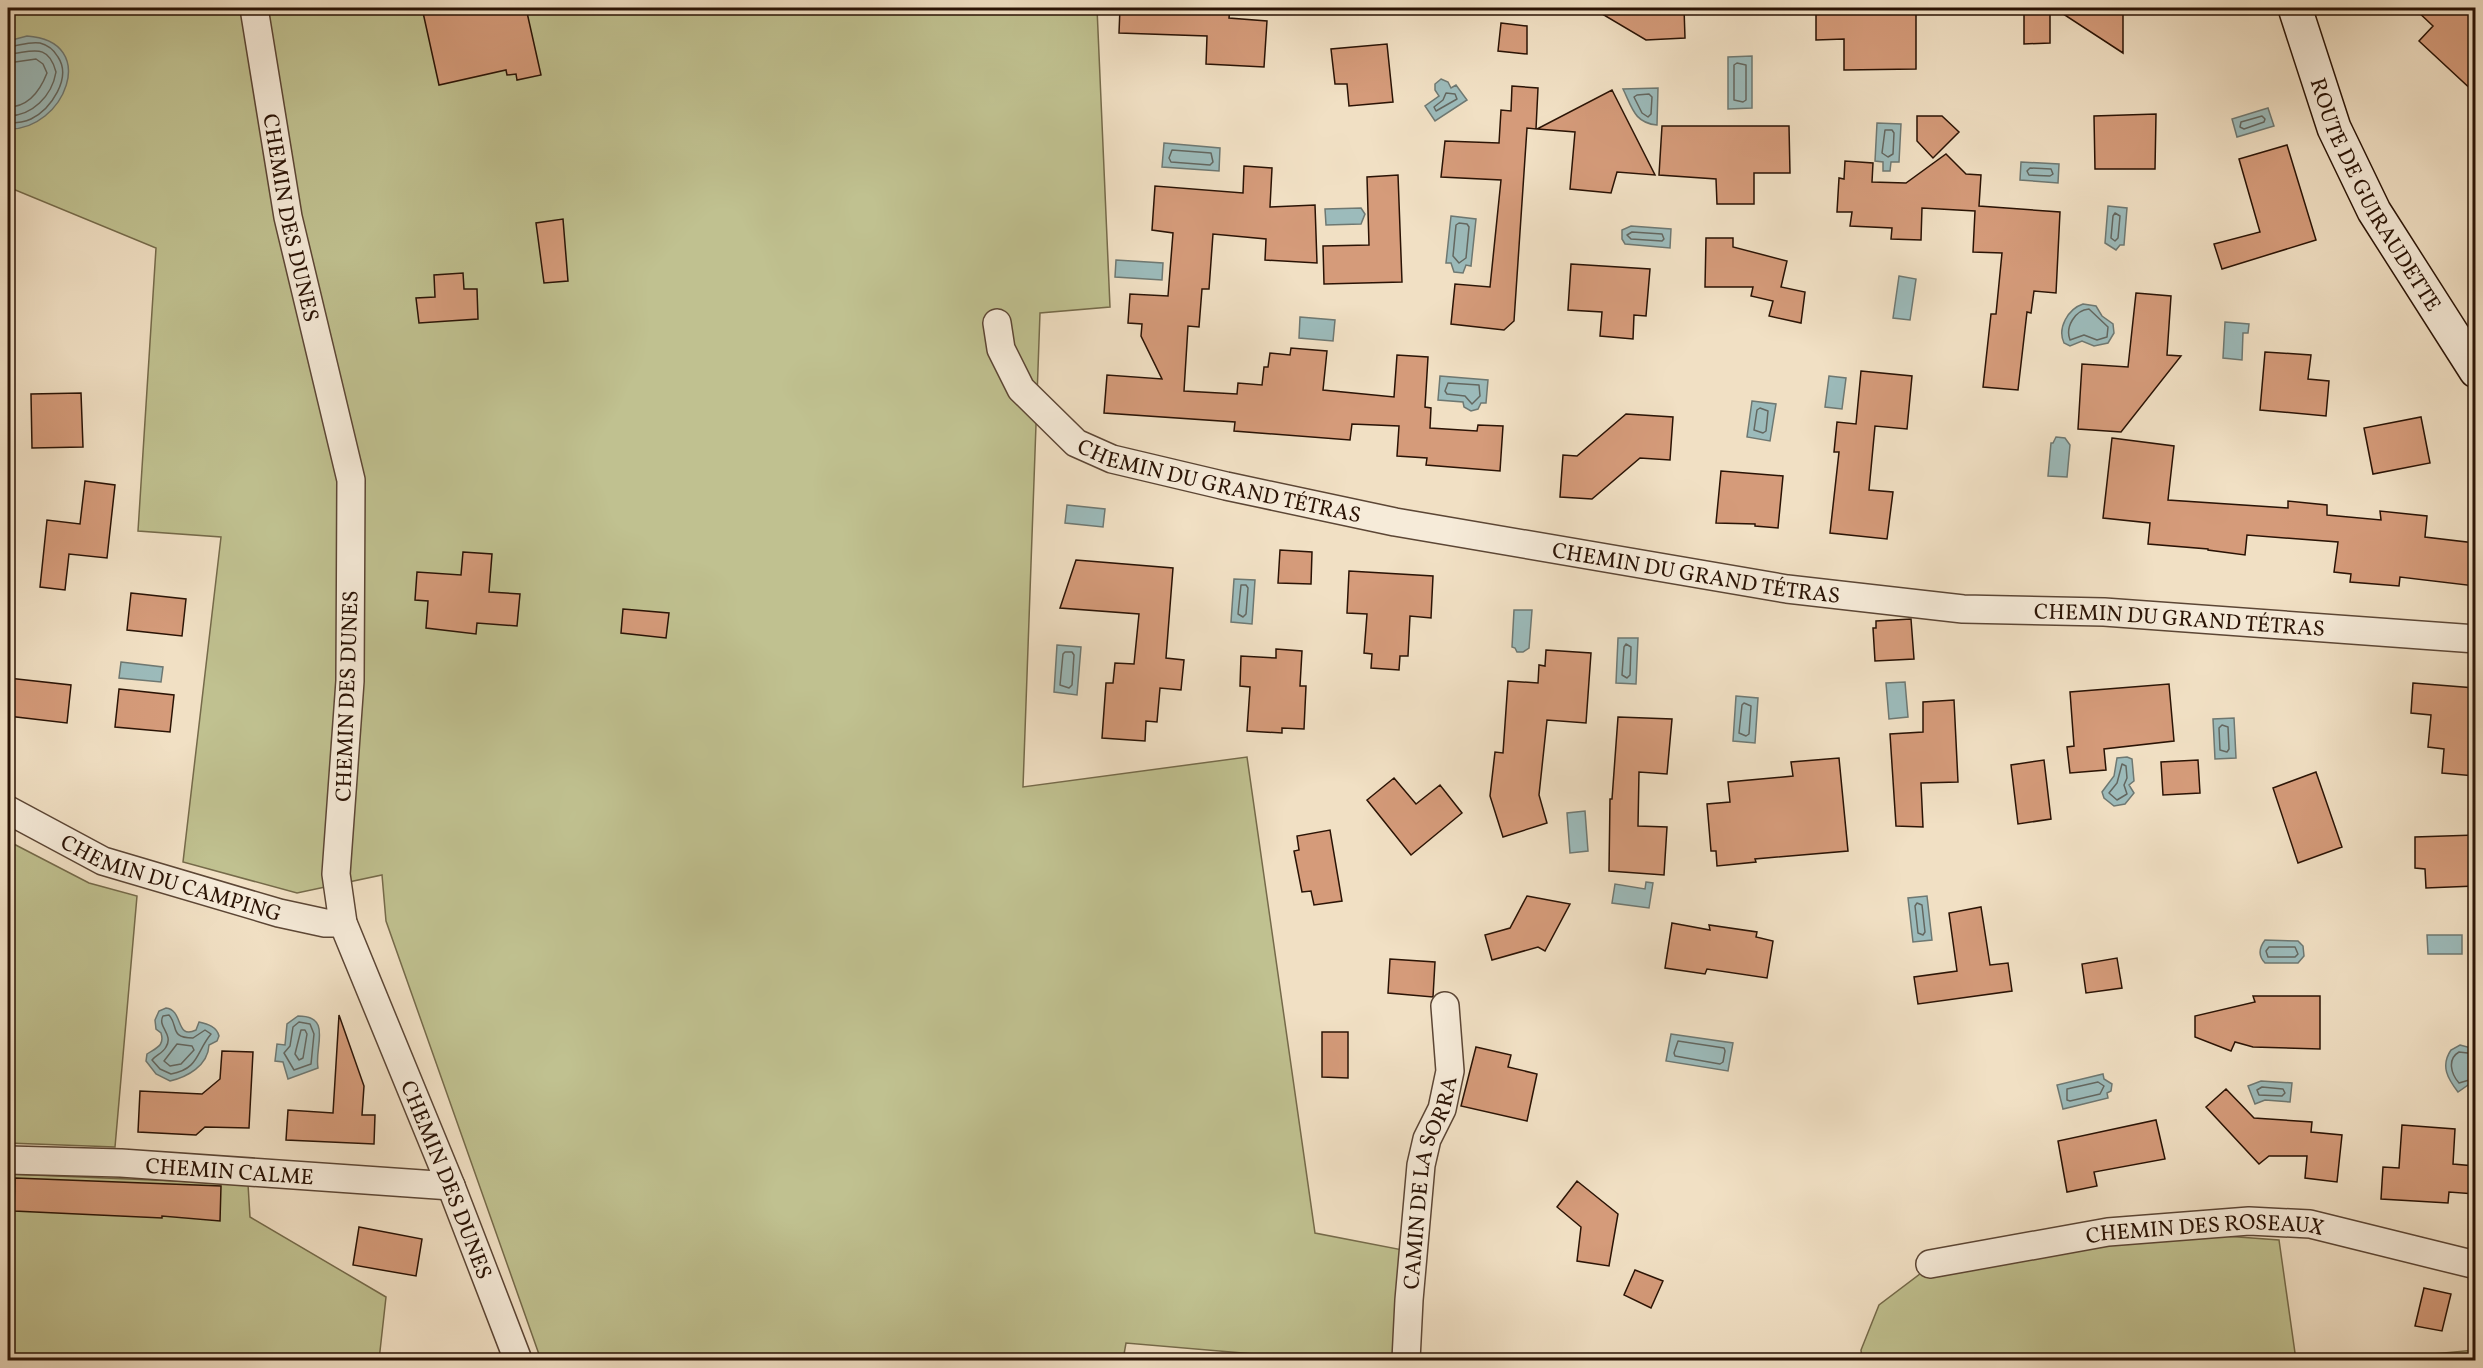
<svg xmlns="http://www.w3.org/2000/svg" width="2483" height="1368" font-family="Vollkorn,serif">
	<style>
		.green { fill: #c0c190; stroke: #756a4a; stroke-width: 1.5 }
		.water { fill: #9cbbbb; stroke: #6e7872; stroke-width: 1.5 }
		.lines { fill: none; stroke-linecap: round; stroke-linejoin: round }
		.shore { stroke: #636760; stroke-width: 1.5 }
		.building { fill: #d59b7a; stroke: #2a1305; stroke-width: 1.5 }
		.street-casing { stroke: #5c4635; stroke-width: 30 }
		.secondary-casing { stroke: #2a1305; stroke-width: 36 }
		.street { stroke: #f6ebd9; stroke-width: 27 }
		.secondary { stroke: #f6ebd9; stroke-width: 33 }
		.labels { text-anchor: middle; stroke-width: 5; stroke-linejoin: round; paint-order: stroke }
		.street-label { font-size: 22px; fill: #2a1305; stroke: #f6ebd9 }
	</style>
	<rect width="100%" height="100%" fill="#f1e0c4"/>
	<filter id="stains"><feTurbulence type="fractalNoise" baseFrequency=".00333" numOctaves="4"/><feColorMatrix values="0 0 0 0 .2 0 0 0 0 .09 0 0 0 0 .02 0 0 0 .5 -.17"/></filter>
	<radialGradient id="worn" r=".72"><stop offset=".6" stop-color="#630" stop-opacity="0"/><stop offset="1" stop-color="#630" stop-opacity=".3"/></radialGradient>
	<!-- green -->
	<path class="green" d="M 8,8 L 1097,8 L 1110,307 L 1040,313 L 1023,787 L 1247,757 L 1315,1233 L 1403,1250 L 1399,1360 L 1323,1360 L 1126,1343 L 1123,1360 L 541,1360 L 386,921 L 382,875 L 297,893 L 183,862 L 221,537 L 138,531 L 156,248 L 8,187 Z
		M 8,841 L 89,883 L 137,896 L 115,1147 L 8,1143 Z
		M 8,1174 L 248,1184 L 250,1217 L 386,1297 L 379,1360 L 8,1360 Z
		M 2211,1235 L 2279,1240 L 2296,1360 L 1862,1360 L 1861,1350 L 1879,1305 L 1920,1274 L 2069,1249 Z
		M 2475,1350 L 2475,1360 L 2369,1360 Z"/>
	<!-- water -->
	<path class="water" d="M 27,36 C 101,41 64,131 8,129 L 8,41 Z
		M 1752,56 L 1752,108 L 1728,109 L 1728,57 Z
		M 1441,79 L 1448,82 L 1451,88 L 1456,85 L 1467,100 L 1435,121 L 1425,106 L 1439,96 L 1435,90 L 1435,84 Z
		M 1658,88 L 1657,125 C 1634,123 1632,107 1623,89 Z
		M 2268,108 L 2274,126 L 2237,137 L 2232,119 Z
		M 1877,123 L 1901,124 L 1899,162 L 1891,162 L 1890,171 L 1883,171 L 1883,162 L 1875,161 Z
		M 1164,143 L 1220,148 L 1219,171 L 1162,167 Z
		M 2021,162 L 2059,164 L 2058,183 L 2020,180 Z
		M 2108,206 L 2127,208 L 2124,245 L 2120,245 L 2116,250 L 2105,243 Z
		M 1361,208 L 1365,214 L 1361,224 L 1326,225 L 1325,209 Z
		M 1451,216 L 1476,219 L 1471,266 L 1466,265 L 1463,273 L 1454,272 L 1451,263 L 1446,263 Z
		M 1631,226 L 1671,229 L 1670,248 L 1625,244 L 1622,239 L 1622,230 Z
		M 1116,260 L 1163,263 L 1162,280 L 1115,277 Z
		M 1899,276 L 1916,279 L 1910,320 L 1893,318 Z
		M 2083,304 L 2096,306 L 2102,316 L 2113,324 L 2114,333 L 2108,343 L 2094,346 L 2082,341 L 2070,346 L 2064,343 C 2057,328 2068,309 2083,304 Z
		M 1300,317 L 1335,320 L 1333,341 L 1299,338 Z
		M 2225,322 L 2249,324 L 2248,333 L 2243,333 L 2242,360 L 2223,358 Z
		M 1440,376 L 1488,380 L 1486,403 L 1481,403 L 1478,409 L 1471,411 L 1464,407 L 1463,402 L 1438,400 Z
		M 1829,376 L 1846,378 L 1842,409 L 1825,407 Z
		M 1752,401 L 1776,404 L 1770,441 L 1747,437 Z
		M 2056,437 L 2065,438 L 2070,445 L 2067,477 L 2048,476 L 2051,443 L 2053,443 Z
		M 1067,505 L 1105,509 L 1103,527 L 1065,523 Z
		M 1234,579 L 1255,580 L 1252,624 L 1231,622 Z
		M 1514,610 L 1532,610 L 1529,648 L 1523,652 L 1517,652 L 1515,648 L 1512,647 Z
		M 1618,638 L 1638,638 L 1636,684 L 1616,683 Z
		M 1057,645 L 1081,647 L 1077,695 L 1054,692 Z
		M 121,662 L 163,667 L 161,682 L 119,678 Z
		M 1905,682 L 1908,717 L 1889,719 L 1886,683 Z
		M 1736,696 L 1758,698 L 1755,743 L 1733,741 Z
		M 2234,718 L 2236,758 L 2215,759 L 2213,719 Z
		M 2127,757 L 2132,759 L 2134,781 L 2129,785 L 2134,793 L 2125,804 L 2114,806 L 2104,798 L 2102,792 L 2114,776 L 2117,758 Z
		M 1585,811 L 1588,851 L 1570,853 L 1567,813 Z
		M 1646,882 L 1653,883 L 1649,908 L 1612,903 L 1615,884 L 1645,889 Z
		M 1927,896 L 1932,940 L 1913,942 L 1908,898 Z
		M 2427,935 L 2462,935 L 2462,954 L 2428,954 Z
		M 2265,940 L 2298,941 L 2303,946 L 2304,956 L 2298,963 L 2265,963 C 2258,956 2259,948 2265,940 Z
		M 166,1008 C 184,1010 175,1040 196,1030 L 199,1022 C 208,1024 217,1027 219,1036 L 217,1041 L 209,1045 C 208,1066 187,1077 170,1081 L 156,1074 L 146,1061 L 147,1054 C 156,1048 165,1046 161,1033 L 156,1029 L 155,1020 L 159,1011 Z
		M 298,1016 C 333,1016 314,1047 318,1068 L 288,1079 L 283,1062 L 275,1061 L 277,1044 L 285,1045 L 287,1024 Z
		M 1671,1034 L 1733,1043 L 1728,1071 L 1666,1061 Z
		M 2460,1045 L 2475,1049 L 2475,1083 L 2471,1083 L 2458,1092 C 2448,1079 2440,1066 2451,1050 Z
		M 2103,1074 L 2104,1079 L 2112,1084 L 2111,1091 L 2107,1093 L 2108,1098 L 2063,1109 L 2057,1085 Z
		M 2261,1081 L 2292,1083 L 2290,1102 L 2265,1100 L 2255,1104 L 2248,1086 Z"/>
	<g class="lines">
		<!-- shore -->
		<path class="shore" d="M 8,47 C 19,46 29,41 40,43 C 48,45 54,50 58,57 C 72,78 51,109 31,119 C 23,123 15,123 8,123
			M 8,54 C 30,53 48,41 56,72 C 52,96 32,116 8,116
			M 8,63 L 36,59 L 43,64 L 47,73 C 40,91 28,107 8,107
			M 1737,63 L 1746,65 L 1746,100 L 1743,102 L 1734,100 L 1734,65 Z
			M 1446,93 L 1455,94 L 1457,99 L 1436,111 L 1434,107 L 1443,100 Z
			M 1649,94 L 1652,97 L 1651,114 L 1648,117 L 1642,113 L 1634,97 L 1637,95 Z
			M 2262,116 L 2265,119 L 2264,122 L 2244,129 L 2240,127 L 2241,122 Z
			M 1885,130 L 1892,130 L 1894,133 L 1893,154 L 1888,157 L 1882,153 Z
			M 1172,150 L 1211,153 L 1213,162 L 1210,165 L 1171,162 L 1169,158 Z
			M 2030,168 L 2051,169 L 2053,174 L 2050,176 L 2029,175 L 2027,171 Z
			M 2115,213 L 2120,216 L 2118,238 L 2115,241 L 2111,238 L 2113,216 Z
			M 1459,223 L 1467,224 L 1469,227 L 1466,258 L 1459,263 L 1453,256 L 1456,225 Z
			M 1632,232 L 1662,234 L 1664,239 L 1662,241 L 1631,239 L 1627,235 Z
			M 2089,309 L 2108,327 L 2107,337 L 2097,340 L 2084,335 L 2070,340 C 2065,327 2075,310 2089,309 Z
			M 1448,383 L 1479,385 L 1480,396 L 1472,404 L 1465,396 L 1447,394 L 1445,391 Z
			M 1760,408 L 1768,411 L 1766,431 L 1763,433 L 1754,430 L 1757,410 Z
			M 1241,585 L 1246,585 L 1248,588 L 1246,614 L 1243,617 L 1238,614 Z
			M 1626,644 L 1631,647 L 1630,675 L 1627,678 L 1622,675 L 1624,647 Z
			M 1065,652 L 1072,652 L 1074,655 L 1072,685 L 1069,688 L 1060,685 L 1063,654 Z
			M 1744,703 L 1751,706 L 1749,734 L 1746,736 L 1739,733 L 1742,705 Z
			M 2222,725 L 2228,727 L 2229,749 L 2227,752 L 2220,750 L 2219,728 Z
			M 2122,764 L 2126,766 L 2127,778 L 2124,785 L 2127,794 L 2117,800 L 2109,793 L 2117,783 Z
			M 1917,903 L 1922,905 L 1925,932 L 1923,935 L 1918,933 L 1915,906 Z
			M 2269,947 L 2295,947 L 2298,954 L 2295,957 L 2268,957 L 2266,951 Z
			M 169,1015 C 179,1026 169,1038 193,1038 L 205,1030 L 211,1034 C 196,1052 199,1069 171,1074 L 160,1069 L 152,1060 C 156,1055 163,1053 166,1047 C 174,1034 157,1027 163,1016 Z
			M 299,1022 L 310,1024 L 314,1034 L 311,1064 L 294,1070 L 284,1053 L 290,1046 L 293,1027 Z
			M 301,1030 L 305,1030 L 307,1034 L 303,1058 L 299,1060 L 295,1054 Z
			M 1678,1041 L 1724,1048 L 1725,1051 L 1723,1062 L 1720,1064 L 1675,1056 L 1674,1053 Z
			M 177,1044 L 192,1046 L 194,1050 L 181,1064 L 170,1066 L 164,1061 Z
			M 2476,1054 L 2459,1052 C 2447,1059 2451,1074 2459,1083 L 2476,1078
			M 2098,1082 L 2104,1086 L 2100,1094 L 2070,1101 L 2067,1100 L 2067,1089 Z
			M 2262,1087 L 2283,1089 L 2285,1093 L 2282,1096 L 2259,1095 L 2257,1090 Z"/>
	</g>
	<!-- building -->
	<path class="building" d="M 422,8 L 526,8 L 541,75 L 517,80 L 516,74 L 507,75 L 506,70 L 439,85 Z
		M 1120,8 L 1230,8 L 1229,18 L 1267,21 L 1264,67 L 1206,64 L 1207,36 L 1119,33 Z
		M 1592,8 L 1684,8 L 1685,38 L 1646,40 Z
		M 1816,8 L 1916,8 L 1916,69 L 1844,70 L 1844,39 L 1816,40 Z
		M 2024,8 L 2050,8 L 2050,43 L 2024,44 Z
		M 2054,8 L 2123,8 L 2123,53 Z
		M 2414,8 L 2475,8 L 2475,93 L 2419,41 L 2433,26 Z
		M 1501,23 L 1527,26 L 1527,54 L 1498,51 Z
		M 1387,44 L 1393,102 L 1349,106 L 1347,84 L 1335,84 L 1331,49 Z
		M 1512,86 L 1538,88 L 1536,129 L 1527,128 L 1514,321 L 1504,330 L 1451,324 L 1455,284 L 1490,287 L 1501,180 L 1441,177 L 1445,141 L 1499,143 L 1501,110 L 1511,111 Z
		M 1612,90 L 1655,175 L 1617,172 L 1611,193 L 1570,189 L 1575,132 L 1537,129 Z
		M 2156,114 L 2155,169 L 2095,169 L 2094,116 Z
		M 1917,116 L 1942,116 L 1959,132 L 1933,158 L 1917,141 Z
		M 1662,126 L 1789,126 L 1790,173 L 1754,173 L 1754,204 L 1717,204 L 1716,179 L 1659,175 Z
		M 2287,145 L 2316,240 L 2222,269 L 2214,244 L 2260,232 L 2239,159 Z
		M 1946,154 L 1966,174 L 1981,175 L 1979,206 L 2060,212 L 2056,293 L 2034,291 L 2031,313 L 2027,312 L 2018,390 L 1983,387 L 1991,314 L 1996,314 L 2002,253 L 1973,252 L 1975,211 L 1922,208 L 1921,240 L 1891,239 L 1892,228 L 1850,226 L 1852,212 L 1837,212 L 1839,178 L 1844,179 L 1845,161 L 1873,163 L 1872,182 L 1906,183 Z
		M 1244,166 L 1272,168 L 1270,207 L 1315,205 L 1317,263 L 1265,260 L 1266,239 L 1213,234 L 1209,289 L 1202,289 L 1199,327 L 1188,326 L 1184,391 L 1237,394 L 1238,383 L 1262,385 L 1264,367 L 1268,367 L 1270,353 L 1290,355 L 1291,348 L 1327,351 L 1323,390 L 1394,397 L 1397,355 L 1428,357 L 1425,407 L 1431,408 L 1430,428 L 1477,431 L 1478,425 L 1503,426 L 1500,471 L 1426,465 L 1427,458 L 1397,456 L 1399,426 L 1352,424 L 1350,440 L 1234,431 L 1235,422 L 1104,413 L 1107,375 L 1162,379 L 1141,336 L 1142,324 L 1128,323 L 1130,294 L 1168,296 L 1173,233 L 1152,230 L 1155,186 L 1243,193 Z
		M 1398,175 L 1402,282 L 1324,284 L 1323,246 L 1369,245 L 1367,177 Z
		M 563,219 L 568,281 L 544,283 L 536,223 Z
		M 1706,238 L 1733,238 L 1733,247 L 1787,261 L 1781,287 L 1805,292 L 1801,323 L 1769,316 L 1773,301 L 1751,296 L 1753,287 L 1705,287 Z
		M 1571,264 L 1650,269 L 1646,316 L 1634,315 L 1633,339 L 1600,336 L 1602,312 L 1568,310 Z
		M 463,273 L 464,289 L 477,289 L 478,319 L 419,323 L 416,298 L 435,297 L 434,275 Z
		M 2136,293 L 2171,296 L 2167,355 L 2181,356 L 2121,432 L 2078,429 L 2082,364 L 2128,367 Z
		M 2265,352 L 2311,355 L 2308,379 L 2329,381 L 2326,416 L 2260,410 Z
		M 1861,371 L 1912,376 L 1907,429 L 1875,426 L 1869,490 L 1893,492 L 1887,539 L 1830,533 L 1839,452 L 1834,452 L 1837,422 L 1856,424 Z
		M 81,393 L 83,447 L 32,448 L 31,394 Z
		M 1626,414 L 1673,417 L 1670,460 L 1640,458 L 1592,499 L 1560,497 L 1563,455 L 1577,456 Z
		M 2421,417 L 2430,463 L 2373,474 L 2364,428 Z
		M 2112,438 L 2174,446 L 2168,500 L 2288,508 L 2288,501 L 2327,505 L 2327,515 L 2381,520 L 2380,511 L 2427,516 L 2425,537 L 2475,543 L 2475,586 L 2400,577 L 2399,586 L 2350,582 L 2351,574 L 2334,572 L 2338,542 L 2247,535 L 2245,555 L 2208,550 L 2208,549 L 2148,544 L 2150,523 L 2103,518 Z
		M 1721,471 L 1783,476 L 1778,528 L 1755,526 L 1755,524 L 1716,523 Z
		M 85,481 L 115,485 L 107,558 L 69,554 L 65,590 L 40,587 L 47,520 L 80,524 Z
		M 1280,550 L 1312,552 L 1311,584 L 1278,583 Z
		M 463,552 L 492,554 L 489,592 L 520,594 L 517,626 L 477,623 L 476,634 L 426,628 L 428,601 L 415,600 L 417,572 L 461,575 Z
		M 1076,560 L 1173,568 L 1166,658 L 1184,660 L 1181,690 L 1160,688 L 1157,722 L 1146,721 L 1145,741 L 1102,738 L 1106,683 L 1113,683 L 1115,663 L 1134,664 L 1139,614 L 1060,608 Z
		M 1349,571 L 1433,576 L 1431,618 L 1410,616 L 1408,656 L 1400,656 L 1399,670 L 1371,668 L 1372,654 L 1364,653 L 1367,614 L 1347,613 Z
		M 131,593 L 186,599 L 182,636 L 127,630 Z
		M 623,609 L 669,613 L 666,638 L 621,633 Z
		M 1911,619 L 1914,659 L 1875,661 L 1873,628 L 1876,628 L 1876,621 Z
		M 1276,649 L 1302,651 L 1300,686 L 1306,686 L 1304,729 L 1282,728 L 1282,733 L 1247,731 L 1250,687 L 1240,686 L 1241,656 L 1276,658 Z
		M 1546,650 L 1591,653 L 1586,723 L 1547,720 L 1539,795 L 1547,823 L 1503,837 L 1490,796 L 1495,752 L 1503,753 L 1508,681 L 1538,683 L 1539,665 L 1545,666 Z
		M 8,678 L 71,685 L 67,723 L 8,716 Z
		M 2413,683 L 2475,688 L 2475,776 L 2442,773 L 2444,749 L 2428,747 L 2431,715 L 2411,713 Z
		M 2169,684 L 2174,741 L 2104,749 L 2106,770 L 2070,773 L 2067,747 L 2074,746 L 2070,692 Z
		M 119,689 L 174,695 L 170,732 L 115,727 Z
		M 1954,700 L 1958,782 L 1921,783 L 1923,827 L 1896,826 L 1890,734 L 1923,732 L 1923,702 Z
		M 1618,717 L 1672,719 L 1667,774 L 1639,772 L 1638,826 L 1667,827 L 1664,875 L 1609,871 L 1610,799 L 1612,799 Z
		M 1839,758 L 1848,851 L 1755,859 L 1756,862 L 1717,866 L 1716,851 L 1711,851 L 1707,804 L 1730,802 L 1728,782 L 1793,776 L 1791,762 Z
		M 2044,760 L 2051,819 L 2018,824 L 2011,765 Z
		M 2198,760 L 2200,793 L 2163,795 L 2161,762 Z
		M 2316,772 L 2342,847 L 2298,863 L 2273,788 Z
		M 1394,778 L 1416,804 L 1440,785 L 1462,813 L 1411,855 L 1367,800 Z
		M 1330,830 L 1342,901 L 1314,905 L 1311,891 L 1302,892 L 1294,851 L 1299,850 L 1297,836 Z
		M 2475,835 L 2475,886 L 2426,888 L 2425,869 L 2415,868 L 2415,837 Z
		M 1527,896 L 1570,904 L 1545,951 L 1538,947 L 1492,960 L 1485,935 L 1510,928 Z
		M 1981,907 L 1990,965 L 2008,963 L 2012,991 L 1918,1004 L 1914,977 L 1957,971 L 1949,913 Z
		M 1672,923 L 1710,930 L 1709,925 L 1757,932 L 1756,937 L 1773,941 L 1767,978 L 1707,969 L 1705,974 L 1665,968 Z
		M 2117,958 L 2122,988 L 2086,993 L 2082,964 Z
		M 1390,959 L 1435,962 L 1433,997 L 1388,993 Z
		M 2253,996 L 2320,996 L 2320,1049 L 2253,1047 L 2235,1042 L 2231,1051 L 2195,1037 L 2195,1016 L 2255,1002 Z
		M 339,1015 L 364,1086 L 362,1115 L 375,1115 L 374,1144 L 286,1140 L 288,1110 L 333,1113 Z
		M 1322,1032 L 1348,1032 L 1348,1078 L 1322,1077 Z
		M 1476,1047 L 1511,1055 L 1508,1067 L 1537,1074 L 1527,1121 L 1461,1106 Z
		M 222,1051 L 253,1052 L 249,1128 L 205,1127 L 196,1135 L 138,1132 L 140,1091 L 202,1094 L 220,1079 Z
		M 2226,1089 L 2254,1118 L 2312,1122 L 2311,1132 L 2342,1135 L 2337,1182 L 2305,1178 L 2307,1156 L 2269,1156 L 2259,1164 L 2206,1107 Z
		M 2156,1120 L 2165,1159 L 2094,1172 L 2097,1186 L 2067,1192 L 2058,1141 Z
		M 2402,1125 L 2455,1129 L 2453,1164 L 2475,1166 L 2475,1194 L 2449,1192 L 2448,1203 L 2381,1199 L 2383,1167 L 2399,1168 Z
		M 15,1178 L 221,1186 L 220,1221 L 162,1216 L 162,1218 L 14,1211 Z
		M 1577,1181 L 1618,1214 L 1609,1266 L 1577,1261 L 1581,1227 L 1557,1207 Z
		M 359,1227 L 422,1239 L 416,1276 L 353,1265 Z
		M 1635,1270 L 1663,1281 L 1651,1308 L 1624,1295 Z
		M 2424,1288 L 2451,1294 L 2442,1331 L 2415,1326 Z"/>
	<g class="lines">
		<defs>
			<g id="street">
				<path id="s1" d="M 254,8 L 288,217 L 351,480 L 350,681 L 336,874 L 343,923 L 451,1186 L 518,1360"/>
				<path id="s2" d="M 997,323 L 1001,349 L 1021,389 L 1076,443 L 1112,459 L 1226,486 L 1395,522 L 1787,589 L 1963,609 L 2104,612 L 2476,639"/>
				<path id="s3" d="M 8,810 L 103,861 L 279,913 L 325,923 L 343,923"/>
				<path id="s4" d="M 8,1160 L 121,1163 L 451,1186"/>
				<path id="s5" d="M 1930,1264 L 2108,1232 L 2249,1221 L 2310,1224 L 2476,1265"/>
				<path id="s6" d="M 1406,1360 L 1409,1300 L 1421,1165 L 1427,1139 L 1442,1109 L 1450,1071 L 1445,1006"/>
			</g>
			<g id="secondary">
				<path id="s7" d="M 2295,8 L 2334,128 L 2374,211 L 2476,371"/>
			</g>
		</defs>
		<!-- street casing -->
		<use href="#street" class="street-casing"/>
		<!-- secondary casing -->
		<use href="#secondary" class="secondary-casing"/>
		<!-- street -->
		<use href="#street" class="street"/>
		<!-- secondary -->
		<use href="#secondary" class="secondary"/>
	</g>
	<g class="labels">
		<!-- street labels -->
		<g class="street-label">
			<text dy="8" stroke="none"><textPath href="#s7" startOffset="204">ROUTE DE GUIRAUDETTE</textPath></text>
			<text dy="8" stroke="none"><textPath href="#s1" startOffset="213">CHEMIN DES DUNES</textPath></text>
			<text dy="8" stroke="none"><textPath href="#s2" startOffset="297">CHEMIN DU GRAND TÉTRAS</textPath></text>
			<text dy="8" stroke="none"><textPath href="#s2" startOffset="783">CHEMIN DU GRAND TÉTRAS</textPath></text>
			<text dy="8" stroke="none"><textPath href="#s2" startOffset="1269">CHEMIN DU GRAND TÉTRAS</textPath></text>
			<text transform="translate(346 696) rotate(-88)" y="8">CHEMIN DES DUNES</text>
			<text dy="8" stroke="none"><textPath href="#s3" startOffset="178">CHEMIN DU CAMPING</textPath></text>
			<text dy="8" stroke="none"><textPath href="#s4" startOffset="222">CHEMIN CALME</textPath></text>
			<text dy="8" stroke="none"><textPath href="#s1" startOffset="1203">CHEMIN DES DUNES</textPath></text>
			<text dy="8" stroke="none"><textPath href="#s6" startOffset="180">CAMIN DE LA SORRA</textPath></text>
			<text dy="8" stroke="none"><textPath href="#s5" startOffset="278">CHEMIN DES ROSEAUX</textPath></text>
		</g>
	</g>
	<!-- margin -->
	<rect width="2483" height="1368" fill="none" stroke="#f1e0c4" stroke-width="30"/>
	<rect x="9" y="9" width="2465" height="1350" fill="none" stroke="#2a1305" stroke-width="3"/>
	<rect x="15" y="15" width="2453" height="1338" fill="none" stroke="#2a1305" stroke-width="1.5"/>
	<rect width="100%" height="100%" filter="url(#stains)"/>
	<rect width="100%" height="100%" fill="url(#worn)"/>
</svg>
